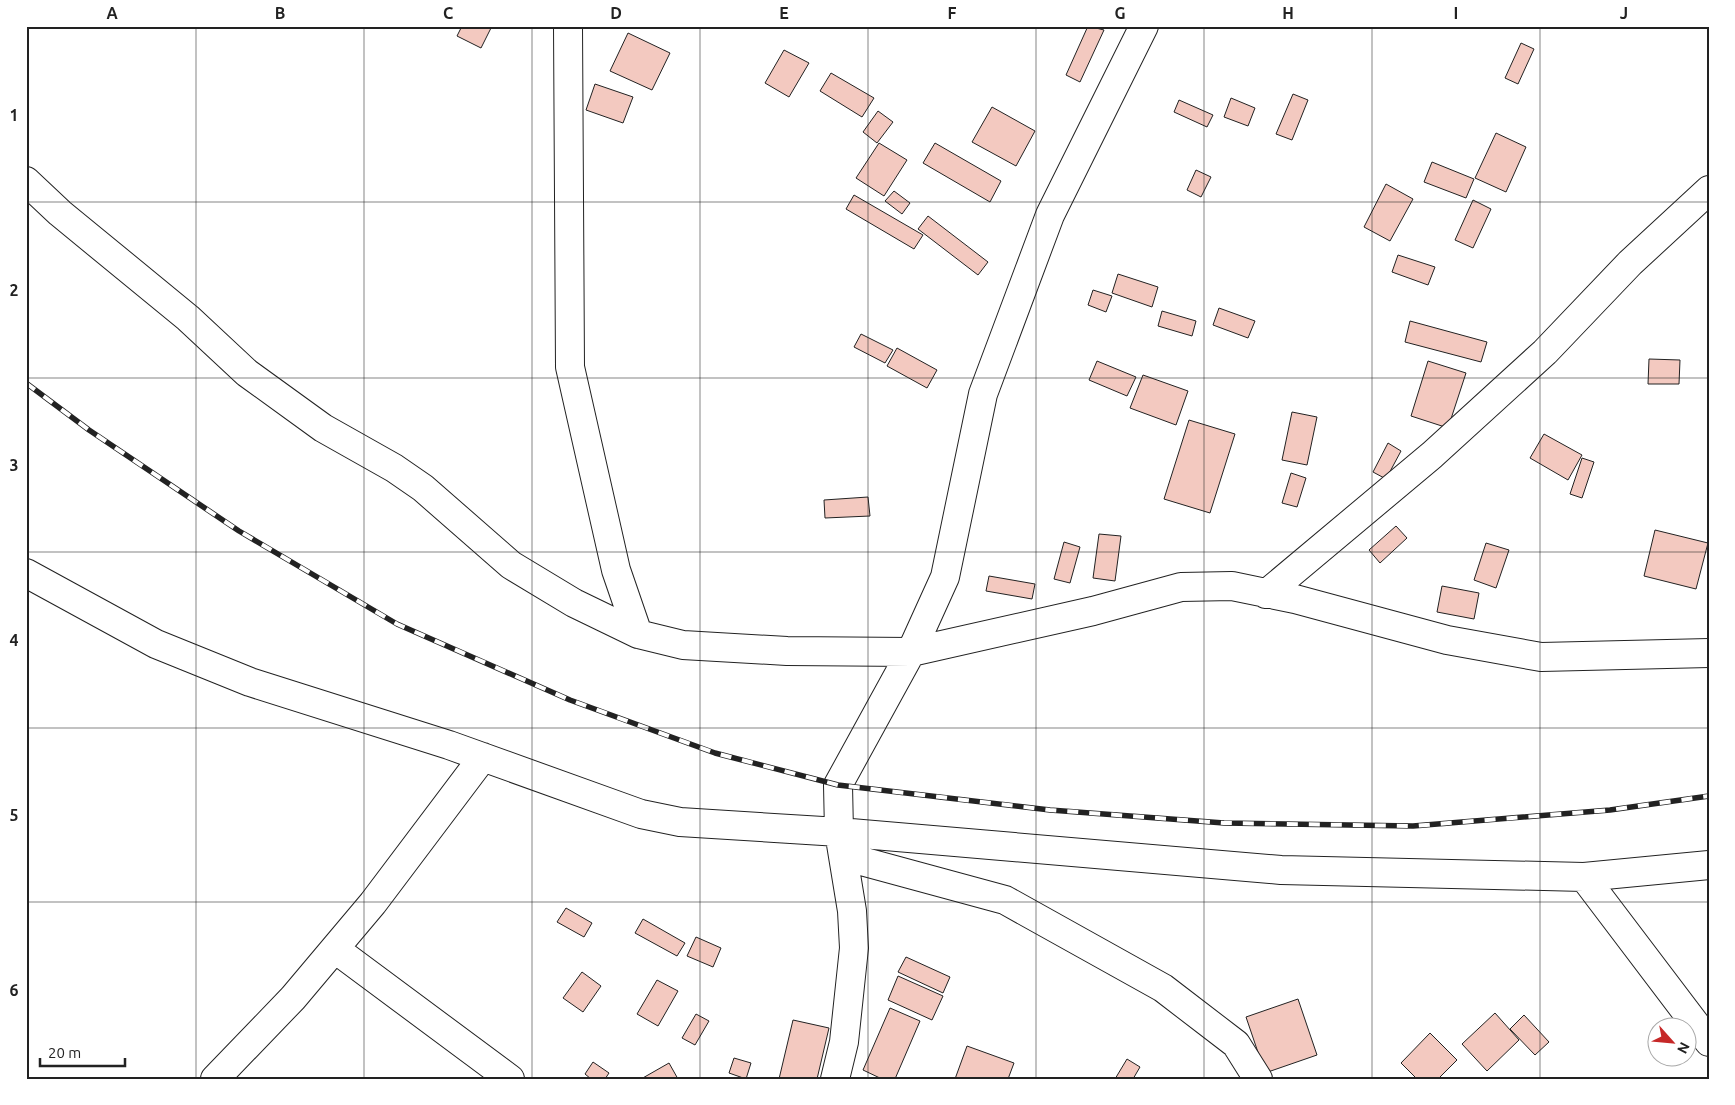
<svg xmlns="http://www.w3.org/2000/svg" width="1735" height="1105" font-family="Ubuntu,sans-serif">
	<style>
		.building { fill: #f3c9c0; stroke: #222 }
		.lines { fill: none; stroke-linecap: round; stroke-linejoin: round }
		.minor-casing { stroke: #222; stroke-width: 30 }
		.minor { stroke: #fff; stroke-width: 28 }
		.rail-casing { stroke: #222; stroke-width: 5.5 }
		.rail { stroke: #fff; stroke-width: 4; stroke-dasharray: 11; stroke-linecap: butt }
		.grid { fill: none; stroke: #222; stroke-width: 1; stroke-opacity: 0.55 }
		.neatline { fill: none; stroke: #222; stroke-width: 2 }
		.grid-label { font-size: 16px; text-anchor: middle; font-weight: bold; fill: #222 }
	</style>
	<rect width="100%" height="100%" fill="#fff"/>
	<!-- building -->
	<path class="building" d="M 462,26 L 487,26 L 491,28 L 481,48 L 457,36 Z
		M 1088,26 L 1104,30 L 1080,82 L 1066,75 Z
		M 628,33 L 670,53 L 652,90 L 610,71 Z
		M 1521,43 L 1534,49 L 1518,84 L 1505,78 Z
		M 784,50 L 809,63 L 789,97 L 765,83 Z
		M 831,73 L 874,98 L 862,117 L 820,91 Z
		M 595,84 L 633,97 L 623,123 L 586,110 Z
		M 1293,94 L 1308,100 L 1292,140 L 1276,134 Z
		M 1231,98 L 1255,108 L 1248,126 L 1224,117 Z
		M 1179,100 L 1213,115 L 1207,127 L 1174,112 Z
		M 992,107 L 1035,131 L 1016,166 L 972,142 Z
		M 878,111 L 893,122 L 877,143 L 863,132 Z
		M 1496,133 L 1526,147 L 1506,192 L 1475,178 Z
		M 879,143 L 907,160 L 884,196 L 856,178 Z
		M 935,143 L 1001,181 L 990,202 L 923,163 Z
		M 1432,162 L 1474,179 L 1466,198 L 1424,182 Z
		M 1196,170 L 1211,177 L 1201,197 L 1187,190 Z
		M 1386,184 L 1413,199 L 1390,241 L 1364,227 Z
		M 894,191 L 910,203 L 902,214 L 885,201 Z
		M 854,195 L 923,235 L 914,249 L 846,209 Z
		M 1473,200 L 1491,209 L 1473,248 L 1455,240 Z
		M 928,216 L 988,262 L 978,275 L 918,229 Z
		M 1398,255 L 1435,267 L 1428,285 L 1392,272 Z
		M 1118,274 L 1158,287 L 1152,307 L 1112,293 Z
		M 1093,290 L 1112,296 L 1106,312 L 1088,305 Z
		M 1219,308 L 1255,321 L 1248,338 L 1213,325 Z
		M 1162,311 L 1196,321 L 1192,336 L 1158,326 Z
		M 1410,321 L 1487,342 L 1481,362 L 1405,342 Z
		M 861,334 L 893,350 L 885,363 L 854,347 Z
		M 897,348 L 937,370 L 927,388 L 887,366 Z
		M 1649,359 L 1680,360 L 1679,384 L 1648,384 Z
		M 1097,361 L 1136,377 L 1127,396 L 1089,380 Z
		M 1428,361 L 1466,373 L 1448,428 L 1411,416 Z
		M 1143,375 L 1188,391 L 1176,425 L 1130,408 Z
		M 1292,412 L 1317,417 L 1307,465 L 1282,460 Z
		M 1189,420 L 1235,434 L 1210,513 L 1164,499 Z
		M 1544,434 L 1582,455 L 1568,480 L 1530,458 Z
		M 1388,443 L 1401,451 L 1386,479 L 1373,472 Z
		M 1582,458 L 1594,462 L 1582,498 L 1570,494 Z
		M 1291,473 L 1306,478 L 1297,507 L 1282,503 Z
		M 868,497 L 870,516 L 825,518 L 824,500 Z
		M 1396,526 L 1407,538 L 1380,563 L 1369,550 Z
		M 1655,530 L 1708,543 L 1696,589 L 1644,576 Z
		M 1099,534 L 1121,536 L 1115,581 L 1093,578 Z
		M 1064,542 L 1080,547 L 1070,583 L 1054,579 Z
		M 1486,543 L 1509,550 L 1496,588 L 1474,580 Z
		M 989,576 L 1035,584 L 1032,599 L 986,591 Z
		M 1442,586 L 1479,593 L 1474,619 L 1437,612 Z
		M 566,908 L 592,923 L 584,937 L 557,922 Z
		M 643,919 L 685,943 L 677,956 L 635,933 Z
		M 696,937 L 721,948 L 713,967 L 687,956 Z
		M 906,957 L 950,977 L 943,993 L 898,972 Z
		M 582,972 L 601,986 L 583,1012 L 563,998 Z
		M 898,976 L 943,996 L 932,1020 L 888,1000 Z
		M 657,980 L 678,991 L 658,1026 L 637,1014 Z
		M 1298,999 L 1317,1055 L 1265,1073 L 1246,1017 Z
		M 890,1008 L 920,1021 L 895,1079 L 882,1079 L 863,1070 Z
		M 1495,1013 L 1519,1040 L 1487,1071 L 1462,1044 Z
		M 696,1014 L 709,1021 L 695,1045 L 682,1038 Z
		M 1524,1015 L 1549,1042 L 1535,1055 L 1510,1029 Z
		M 793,1020 L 829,1028 L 817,1079 L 779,1079 Z
		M 1430,1033 L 1457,1060 L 1438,1079 L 1417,1079 L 1401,1063 Z
		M 967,1046 L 1014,1063 L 1008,1079 L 955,1079 Z
		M 734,1058 L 751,1063 L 746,1079 L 729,1073 Z
		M 1127,1059 L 1140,1067 L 1133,1079 L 1115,1079 Z
		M 593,1062 L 609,1073 L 605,1079 L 591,1079 L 585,1074 Z
		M 669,1063 L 678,1079 L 641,1079 Z"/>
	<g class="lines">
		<defs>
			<path id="minor" d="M 568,26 L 570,367 L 616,570 L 638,634
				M 26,181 L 60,213 L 188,318 L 247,373 L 323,428 L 394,468 L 423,488 L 511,565 L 574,603 L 638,634 L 683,645 L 787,651 L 911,652 L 1093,611 L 1181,587 L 1232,586 L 1295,599 L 1447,640 L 1541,657 L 1709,653
				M 26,573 L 156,644 L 250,682 L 449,745 L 641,814 L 680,822 L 839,832 L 1281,870 L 1584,877 L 1709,865
				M 1266,594 L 1432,455 L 1545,352 L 1630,263 L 1709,190
				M 843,856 L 1005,900 L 1163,988 L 1236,1044 L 1258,1079
				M 1584,877 L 1709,1042
				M 335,949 L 510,1079
				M 215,1079 L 293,998 L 373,903 L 483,757
				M 835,1079 L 844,1042 L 854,948 L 852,911 L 839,832 L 838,785 L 911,652 L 945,577 L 983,394 L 1050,215 L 1144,26"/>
		</defs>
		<!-- minor casing -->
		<use href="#minor" class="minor-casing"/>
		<!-- minor -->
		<use href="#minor" class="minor"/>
		<defs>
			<path id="rail" d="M 26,383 L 89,430 L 239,531 L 397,624 L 570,700 L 715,753 L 838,785 L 1050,810 L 1224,823 L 1413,826 L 1610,810 L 1709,796"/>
		</defs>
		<!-- rail casing -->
		<use href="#rail" class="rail-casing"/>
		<!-- rail -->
		<use href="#rail" class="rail"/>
	</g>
	<!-- grid -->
	<path class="grid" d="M 196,26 L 196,1079M 364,26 L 364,1079M 532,26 L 532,1079M 700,26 L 700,1079M 868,26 L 868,1079M 1036,26 L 1036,1079M 1204,26 L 1204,1079M 1372,26 L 1372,1079M 1540,26 L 1540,1079M 26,202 L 1709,202M 26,378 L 1709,378M 26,552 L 1709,552M 26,728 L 1709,728M 26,902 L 1709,902"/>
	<!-- border -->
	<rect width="1735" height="1105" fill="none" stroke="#ffffff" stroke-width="55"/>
	<!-- north arrow -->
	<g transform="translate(1672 1042) rotate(117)"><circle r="24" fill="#ffffff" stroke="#a7a7a7"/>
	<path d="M0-4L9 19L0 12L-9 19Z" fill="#c62828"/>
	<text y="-8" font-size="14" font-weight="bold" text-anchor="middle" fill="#222222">N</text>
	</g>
	<!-- scale -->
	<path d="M40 1058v8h85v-8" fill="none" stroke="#222222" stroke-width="2.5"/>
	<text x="48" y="1058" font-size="15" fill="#222222" stroke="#ffffff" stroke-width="4" paint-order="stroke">20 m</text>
	<rect x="28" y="28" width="1680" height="1050" class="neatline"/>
	<g class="grid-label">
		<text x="112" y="19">A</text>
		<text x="280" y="19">B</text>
		<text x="448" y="19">C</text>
		<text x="616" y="19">D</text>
		<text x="784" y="19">E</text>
		<text x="952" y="19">F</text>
		<text x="1120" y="19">G</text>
		<text x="1288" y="19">H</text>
		<text x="1456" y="19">I</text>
		<text x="1624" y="19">J</text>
		<text x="14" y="121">1</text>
		<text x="14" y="296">2</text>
		<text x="14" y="471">3</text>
		<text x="14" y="646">4</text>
		<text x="14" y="821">5</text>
		<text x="14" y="996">6</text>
	</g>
</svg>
